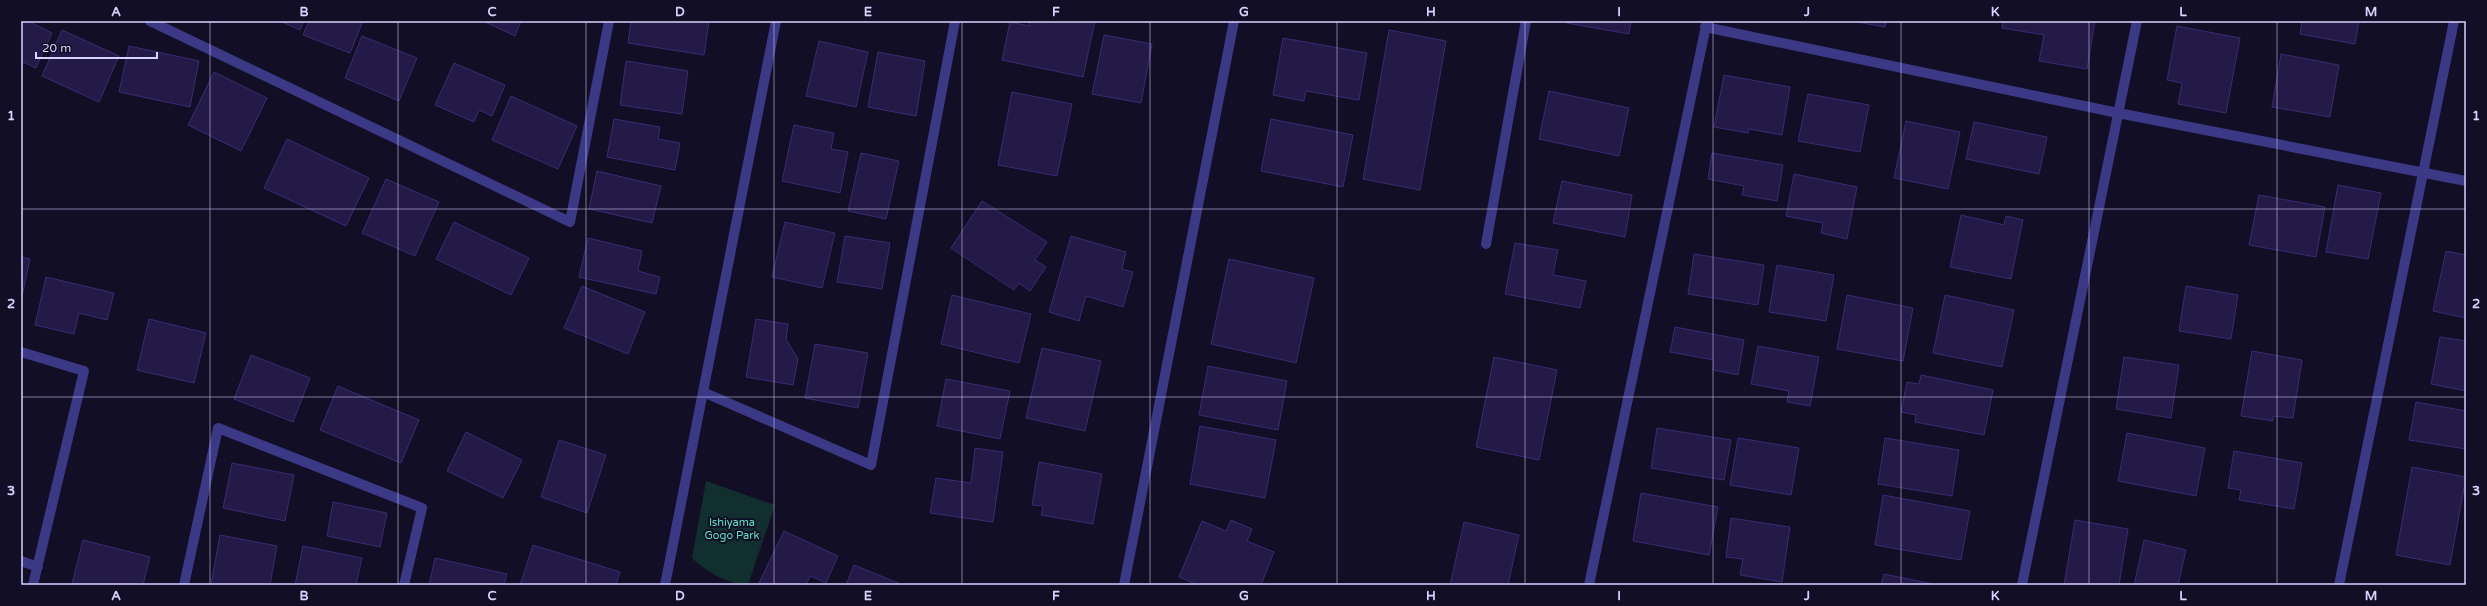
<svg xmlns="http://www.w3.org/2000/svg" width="2487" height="606" font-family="'Varela Round',sans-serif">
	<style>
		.green { fill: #112f2e }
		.building { fill: #231a47; stroke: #3a2b73 }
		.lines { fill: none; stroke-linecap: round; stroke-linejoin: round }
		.lane { stroke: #3b3885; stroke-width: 10 }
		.street { stroke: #3b3885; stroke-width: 10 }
		.grid { fill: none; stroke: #d7d2ff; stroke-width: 1; stroke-opacity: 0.55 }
		.labels { text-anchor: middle; stroke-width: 4; stroke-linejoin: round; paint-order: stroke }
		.park-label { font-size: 11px; fill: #5ae3c1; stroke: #120e25 }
		.neatline { fill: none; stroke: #d7d2ff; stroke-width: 1.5 }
		.grid-label { font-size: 13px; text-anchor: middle; font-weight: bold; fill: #d7d2ff }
	</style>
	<rect width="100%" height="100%" fill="#120e25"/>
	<!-- green -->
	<path class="green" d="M 706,481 L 775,505 L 748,585 C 728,585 706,571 692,558 Z"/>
	<!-- building -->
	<path class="building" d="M 21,21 L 28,21 L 52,33 L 36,68 L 21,61 Z
		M 280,21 L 304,21 L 300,30 Z
		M 309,21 L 363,21 L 350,53 L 303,35 Z
		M 483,21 L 521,21 L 515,36 Z
		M 631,21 L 709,21 L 704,55 L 628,43 Z
		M 1030,21 L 1095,21 L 1083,77 L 1002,60 L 1010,22 L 1029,26 Z
		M 1567,21 L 1631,21 L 1629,34 L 1567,23 Z
		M 1852,21 L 1886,21 L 1885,27 Z
		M 2003,21 L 2095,21 L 2087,69 L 2039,61 L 2044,35 L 2002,28 Z
		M 2302,21 L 2359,21 L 2355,44 L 2300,34 Z
		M 2177,26 L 2240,38 L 2226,113 L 2178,104 L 2182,83 L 2167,80 Z
		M 62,30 L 119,56 L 99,102 L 42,76 Z
		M 1389,30 L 1446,41 L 1420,190 L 1363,179 Z
		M 1104,35 L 1152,44 L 1141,103 L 1092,94 Z
		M 362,36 L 417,58 L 399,101 L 345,78 Z
		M 1283,38 L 1367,53 L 1359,100 L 1306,91 L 1304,101 L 1273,95 Z
		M 819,41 L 868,52 L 856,107 L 806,96 Z
		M 129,46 L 199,61 L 190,107 L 119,92 Z
		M 878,52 L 925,61 L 916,116 L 868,107 Z
		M 2281,54 L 2339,65 L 2330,117 L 2272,107 Z
		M 626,61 L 688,71 L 682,114 L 620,105 Z
		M 454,63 L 505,85 L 492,116 L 479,110 L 474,122 L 435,105 Z
		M 214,72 L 267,98 L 241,151 L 188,125 Z
		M 1724,75 L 1790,87 L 1782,135 L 1749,129 L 1748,133 L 1714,127 Z
		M 1549,91 L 1629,108 L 1619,156 L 1539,139 Z
		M 1012,92 L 1072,104 L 1057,176 L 998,165 Z
		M 1808,94 L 1869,105 L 1860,152 L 1798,141 Z
		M 511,96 L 577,126 L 558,169 L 492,140 Z
		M 614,119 L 660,127 L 658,139 L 680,143 L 675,170 L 607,157 Z
		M 1271,119 L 1353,135 L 1343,187 L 1261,171 Z
		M 1906,121 L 1960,132 L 1948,189 L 1894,178 Z
		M 1974,122 L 2047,137 L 2039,174 L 1966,159 Z
		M 794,125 L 834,133 L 831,149 L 848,152 L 840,193 L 782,181 Z
		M 287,139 L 369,178 L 346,226 L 264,188 Z
		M 861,153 L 899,161 L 886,219 L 848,211 Z
		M 1712,153 L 1783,165 L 1777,201 L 1742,195 L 1744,186 L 1708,179 Z
		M 597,171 L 661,186 L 652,223 L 589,209 Z
		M 1794,174 L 1857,187 L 1847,239 L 1821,233 L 1823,223 L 1786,216 Z
		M 386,179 L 439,202 L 415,256 L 362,233 Z
		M 1562,181 L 1632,195 L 1625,237 L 1553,223 Z
		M 2338,185 L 2381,193 L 2368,259 L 2326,252 Z
		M 2259,195 L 2325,207 L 2316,257 L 2249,245 Z
		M 982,201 L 1047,242 L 1035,260 L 1046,267 L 1030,291 L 1019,283 L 1014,290 L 951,248 Z
		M 1961,215 L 2004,225 L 2006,216 L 2023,220 L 2011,279 L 1950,267 Z
		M 454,222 L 529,258 L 511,295 L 436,259 Z
		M 785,222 L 835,233 L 822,288 L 772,277 Z
		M 845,236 L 890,243 L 882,289 L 837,282 Z
		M 1071,236 L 1126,252 L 1122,269 L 1133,272 L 1123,307 L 1086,296 L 1079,321 L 1049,312 Z
		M 588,238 L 642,251 L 638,271 L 660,277 L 656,294 L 579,277 Z
		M 1515,243 L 1558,250 L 1553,275 L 1586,281 L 1580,308 L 1505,294 Z
		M 2446,251 L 2466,255 L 2466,318 L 2433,311 Z
		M 1694,254 L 1764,265 L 1758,305 L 1688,294 Z
		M 21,257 L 30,259 L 21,301 Z
		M 1229,259 L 1314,278 L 1296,363 L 1211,344 Z
		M 1777,265 L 1834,275 L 1826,321 L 1769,312 Z
		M 46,277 L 114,293 L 107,320 L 79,313 L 74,334 L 35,325 Z
		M 582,286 L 645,312 L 628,354 L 564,328 Z
		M 2186,286 L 2238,295 L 2231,339 L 2179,331 Z
		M 952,295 L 1031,314 L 1019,363 L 941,344 Z
		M 1847,295 L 1913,308 L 1903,361 L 1837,349 Z
		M 1945,295 L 2014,310 L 2002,367 L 1933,353 Z
		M 149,319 L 206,333 L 194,383 L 137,370 Z
		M 756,319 L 788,324 L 786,339 L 798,359 L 793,385 L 746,377 Z
		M 1675,327 L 1744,340 L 1738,375 L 1713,370 L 1714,360 L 1670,352 Z
		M 2440,337 L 2466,341 L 2466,391 L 2431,384 Z
		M 815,344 L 868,353 L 858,408 L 805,398 Z
		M 1758,346 L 1819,357 L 1810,406 L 1787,402 L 1789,391 L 1751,384 Z
		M 1042,348 L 1101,361 L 1085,431 L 1026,418 Z
		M 2252,351 L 2302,360 L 2293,418 L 2273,416 L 2273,421 L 2241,416 Z
		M 251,355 L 310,378 L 293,422 L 234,399 Z
		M 1494,357 L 1557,370 L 1539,460 L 1476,447 Z
		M 2124,357 L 2179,365 L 2171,418 L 2116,409 Z
		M 1208,366 L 1287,381 L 1278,430 L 1199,415 Z
		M 1921,375 L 1993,390 L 1984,435 L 1915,422 L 1916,415 L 1901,412 L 1907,382 L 1919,384 Z
		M 946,379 L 1010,391 L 1000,439 L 937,426 Z
		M 338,386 L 419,420 L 401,463 L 320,430 Z
		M 2416,402 L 2466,411 L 2466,449 L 2409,440 Z
		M 1200,426 L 1276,440 L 1265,498 L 1190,484 Z
		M 1657,428 L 1731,440 L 1724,480 L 1651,468 Z
		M 466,432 L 522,460 L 503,498 L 447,471 Z
		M 2127,433 L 2205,448 L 2196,496 L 2118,481 Z
		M 1738,438 L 1799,448 L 1791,495 L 1730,485 Z
		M 1885,438 L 1959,450 L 1952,496 L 1878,484 Z
		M 559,440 L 606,455 L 587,513 L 541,497 Z
		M 975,448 L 1003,452 L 993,522 L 930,513 L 936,478 L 971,483 Z
		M 2234,451 L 2302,463 L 2294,509 L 2239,500 L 2241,490 L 2228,488 Z
		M 1039,462 L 1102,474 L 1093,524 L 1041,515 L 1043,506 L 1032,505 Z
		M 232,463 L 294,475 L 285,521 L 223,508 Z
		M 2412,467 L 2466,477 L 2450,565 L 2396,555 Z
		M 1641,493 L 1718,507 L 1709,555 L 1633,541 Z
		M 1883,495 L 1970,511 L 1961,560 L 1875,545 Z
		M 333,502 L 387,513 L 380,547 L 327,536 Z
		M 1731,518 L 1790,527 L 1782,582 L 1740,575 L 1743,559 L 1726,557 Z
		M 1231,520 L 1252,529 L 1247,541 L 1274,552 L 1261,585 L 1198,585 L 1179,577 L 1202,521 L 1226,531 Z
		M 2075,520 L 2128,529 L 2119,585 L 2064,585 Z
		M 1464,522 L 1519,535 L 1508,585 L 1450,585 Z
		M 784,531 L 838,556 L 826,583 L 810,576 L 806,585 L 759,583 Z
		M 220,535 L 277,546 L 270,585 L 211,585 Z
		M 83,540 L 150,557 L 143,585 L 72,584 Z
		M 2144,540 L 2186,550 L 2178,585 L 2134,585 Z
		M 533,545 L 620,572 L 616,585 L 520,585 Z
		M 303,546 L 362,558 L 356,585 L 295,585 Z
		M 435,558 L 507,574 L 504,585 L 429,585 Z
		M 854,565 L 903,585 L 846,585 Z
		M 1884,574 L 1938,585 L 1881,585 Z"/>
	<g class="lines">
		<!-- lane -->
		<path class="lane" d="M 1486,244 L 1526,21"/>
		<!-- street -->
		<path class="street" d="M 150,21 L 570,222 L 609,21
			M 1705,27 L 2118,113 L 2466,181
			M 21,352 L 84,371 L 33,585
			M 703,392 L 871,465 L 955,21
			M 21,561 L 38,567
			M 184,585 L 218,428 L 422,508 L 404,585
			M 665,585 L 776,21
			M 1124,585 L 1234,21
			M 1589,585 L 1707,21
			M 2022,585 L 2137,21
			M 2339,585 L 2454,21"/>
	</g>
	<!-- grid -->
	<path class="grid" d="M 210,21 L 210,585M 398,21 L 398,585M 586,21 L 586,585M 774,21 L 774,585M 962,21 L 962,585M 1150,21 L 1150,585M 1337,21 L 1337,585M 1525,21 L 1525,585M 1713,21 L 1713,585M 1901,21 L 1901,585M 2089,21 L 2089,585M 2277,21 L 2277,585M 21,209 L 2466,209M 21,397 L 2466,397"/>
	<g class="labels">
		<!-- park labels -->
		<g class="park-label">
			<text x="732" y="526">Ishiyama<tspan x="732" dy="13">Gogo Park</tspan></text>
		</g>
	</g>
	<!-- border -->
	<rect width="2487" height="606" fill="none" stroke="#120e25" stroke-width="44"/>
	<!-- scale -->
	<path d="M36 52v6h121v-6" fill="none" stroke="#d7d2ff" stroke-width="2"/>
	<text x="42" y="52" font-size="12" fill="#d7d2ff" stroke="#120e25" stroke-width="3" paint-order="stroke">20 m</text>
	<rect x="22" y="22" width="2443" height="562" class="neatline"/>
	<g class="grid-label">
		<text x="116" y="16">A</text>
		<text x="304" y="16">B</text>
		<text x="492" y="16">C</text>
		<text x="680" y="16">D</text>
		<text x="868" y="16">E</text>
		<text x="1056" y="16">F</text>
		<text x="1244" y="16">G</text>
		<text x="1431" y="16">H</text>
		<text x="1619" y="16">I</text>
		<text x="1807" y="16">J</text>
		<text x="1995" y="16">K</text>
		<text x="2183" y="16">L</text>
		<text x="2371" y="16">M</text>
		<text x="11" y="120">1</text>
		<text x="2476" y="120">1</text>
		<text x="11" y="308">2</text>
		<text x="2476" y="308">2</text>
		<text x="11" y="495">3</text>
		<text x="2476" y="495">3</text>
		<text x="116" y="600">A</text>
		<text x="304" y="600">B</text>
		<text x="492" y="600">C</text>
		<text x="680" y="600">D</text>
		<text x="868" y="600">E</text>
		<text x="1056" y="600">F</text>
		<text x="1244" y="600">G</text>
		<text x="1431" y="600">H</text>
		<text x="1619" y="600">I</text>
		<text x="1807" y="600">J</text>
		<text x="1995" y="600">K</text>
		<text x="2183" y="600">L</text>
		<text x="2371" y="600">M</text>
	</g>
</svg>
